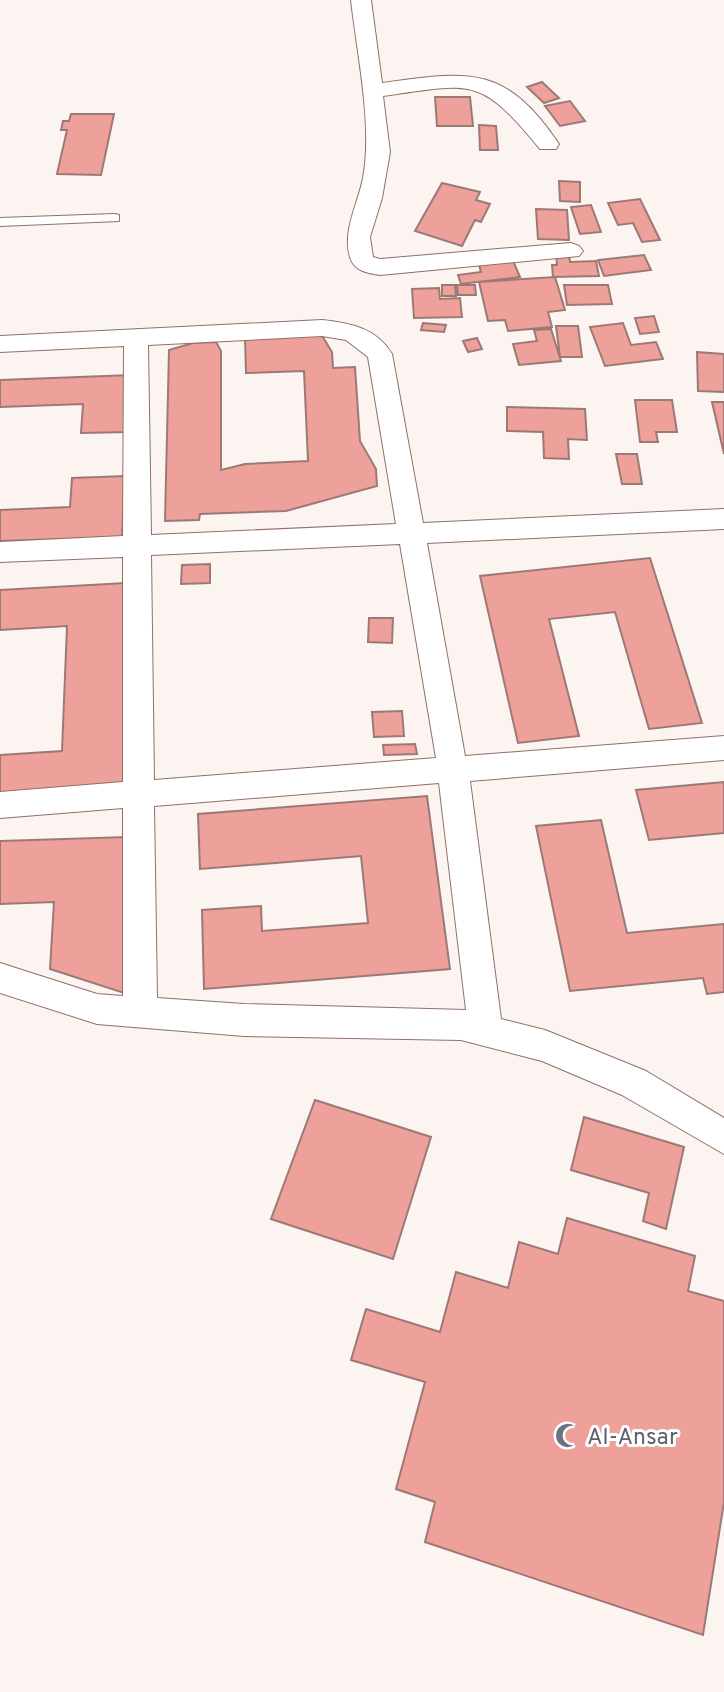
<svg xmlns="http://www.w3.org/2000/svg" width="724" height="1692" font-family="Overpass,sans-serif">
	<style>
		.building { fill: #eea09b; stroke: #9d7976; stroke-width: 2 }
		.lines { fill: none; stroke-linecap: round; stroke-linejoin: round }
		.lane-casing { stroke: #917065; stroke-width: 2 }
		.street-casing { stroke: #917065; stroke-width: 2 }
		.lane { fill: #fff; fill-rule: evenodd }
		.street { fill: #fff; fill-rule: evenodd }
		.labels { text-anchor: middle; stroke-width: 6; stroke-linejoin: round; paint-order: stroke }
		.near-worship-label { font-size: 23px; fill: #5b616d; stroke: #fff; text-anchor: start }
	</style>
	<rect width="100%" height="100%" fill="#fbf4f1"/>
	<!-- building -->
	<path class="building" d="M 542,82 L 559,98 L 544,103 L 527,87 Z
		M 435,97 L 470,97 L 473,126 L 437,126 Z
		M 570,101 L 585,121 L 560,126 L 545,106 Z
		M 71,114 L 114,114 L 101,175 L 57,174 L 67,130 L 61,130 L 63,121 L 69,121 Z
		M 479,125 L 496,126 L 498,150 L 480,150 Z
		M 559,181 L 580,182 L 580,202 L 560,201 Z
		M 442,183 L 480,192 L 476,200 L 490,204 L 481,222 L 475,220 L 462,246 L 415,231 Z
		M 640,199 L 660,240 L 642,242 L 633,223 L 618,225 L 608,203 Z
		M 591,205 L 601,232 L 580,234 L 571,207 Z
		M 536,209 L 567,210 L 569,240 L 538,239 Z
		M 556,255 L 569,255 L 570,262 L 596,261 L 599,276 L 553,277 L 552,265 L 557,265 Z
		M 644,255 L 651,270 L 604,276 L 598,260 Z
		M 513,261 L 520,277 L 461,284 L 458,275 L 481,272 L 479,265 Z
		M 555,277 L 565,310 L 548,312 L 552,327 L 508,331 L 505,320 L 488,321 L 479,282 Z
		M 442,285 L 455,285 L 456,296 L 442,296 Z
		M 457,285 L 475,285 L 476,295 L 458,295 Z
		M 564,285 L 608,285 L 612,304 L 567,305 Z
		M 439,288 L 440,299 L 460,298 L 462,317 L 414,318 L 412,289 Z
		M 654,316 L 659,332 L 640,334 L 635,318 Z
		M 423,323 L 446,325 L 444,332 L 421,330 Z
		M 623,323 L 631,345 L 656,342 L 663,359 L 605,366 L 590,327 Z
		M 556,326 L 578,326 L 582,357 L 560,357 Z
		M 551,329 L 561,361 L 519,365 L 513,344 L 537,341 L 534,330 Z
		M 321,334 L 332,352 L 333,368 L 355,367 L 360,441 L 376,469 L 377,486 L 286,511 L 200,514 L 199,520 L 165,521 L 169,350 L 193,343 L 216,342 L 221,351 L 221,470 L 245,464 L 308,461 L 304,371 L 246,373 L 245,337 Z
		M 477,338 L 482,349 L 468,352 L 463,341 Z
		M 697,352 L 724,354 L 724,392 L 698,391 Z
		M 131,375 L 129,432 L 81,433 L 83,404 L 0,407 L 0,380 Z
		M 635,400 L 672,400 L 677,432 L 656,432 L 658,442 L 640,442 Z
		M 712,402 L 724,402 L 724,454 Z
		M 507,407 L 585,409 L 587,440 L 568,439 L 569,459 L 544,458 L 543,432 L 507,431 Z
		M 616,454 L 637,454 L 642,484 L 622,484 Z
		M 125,476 L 122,537 L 0,541 L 0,510 L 70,507 L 72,478 Z
		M 650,558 L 702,723 L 649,729 L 615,612 L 549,619 L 579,736 L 518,743 L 480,576 Z
		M 210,564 L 210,583 L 181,584 L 182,565 Z
		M 125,583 L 123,786 L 0,794 L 0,755 L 62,751 L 67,626 L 0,630 L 0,590 Z
		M 369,618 L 393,618 L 392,643 L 368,642 Z
		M 402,711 L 404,736 L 374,737 L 372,712 Z
		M 415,744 L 417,754 L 384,755 L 383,745 Z
		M 724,782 L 724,833 L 649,840 L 636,790 Z
		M 427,796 L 450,969 L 204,989 L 202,910 L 261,906 L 262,931 L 368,923 L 361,856 L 200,869 L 198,814 Z
		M 601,820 L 627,933 L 724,924 L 724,992 L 707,994 L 703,978 L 570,991 L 536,826 Z
		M 128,837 L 124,993 L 50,969 L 54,902 L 0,904 L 0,841 Z
		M 315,1100 L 431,1137 L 393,1259 L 271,1219 Z
		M 584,1117 L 684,1147 L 666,1229 L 643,1221 L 649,1193 L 571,1170 Z
		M 567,1218 L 695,1256 L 688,1291 L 724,1301 L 724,1502 L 703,1635 L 425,1542 L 435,1502 L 396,1489 L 425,1382 L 351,1360 L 366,1309 L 440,1332 L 456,1272 L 508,1288 L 519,1242 L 558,1254 Z"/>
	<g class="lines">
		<defs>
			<path id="lane" d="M 115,214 L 119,215 L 119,221 L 0,226 L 0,218 Z"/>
			<path id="street" d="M 351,0 L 371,0 L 382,83 C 469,71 505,64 559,144 L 556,149 L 540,149 C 480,76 473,83 383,96 L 390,152 L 382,198 L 370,237 L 373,257 L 380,259 L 571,243 L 579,246 L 583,251 L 579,256 L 380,275 C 367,273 354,271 350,257 C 342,231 358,204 363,178 C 373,125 357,54 351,0 Z
				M 322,320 C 350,323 377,328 392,354 L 423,523 L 724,509 L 724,529 L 427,543 L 465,756 L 724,736 L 724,760 L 470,781 L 501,1019 L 545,1030 L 646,1071 L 724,1118 L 724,1154 L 622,1095 L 542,1061 L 461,1040 L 244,1036 L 97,1024 L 0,993 L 0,963 L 97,994 L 123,996 L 123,808 L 0,818 L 0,792 L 123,782 L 123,557 L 0,562 L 0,542 L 123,536 L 124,346 L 0,352 L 0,336 ZM 322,336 L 346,340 L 368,357 L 396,524 L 151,535 L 148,345 ZM 400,544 L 436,758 L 154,780 L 151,555 ZM 439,783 L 466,1010 L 244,1004 L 157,998 L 154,806 Z"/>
		</defs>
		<!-- lane casing -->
		<use href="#lane" class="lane-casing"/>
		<!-- street casing -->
		<use href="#street" class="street-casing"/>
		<!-- lane -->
		<use href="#lane" class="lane"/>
		<!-- street -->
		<use href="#street" class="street"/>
	</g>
	<!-- icons -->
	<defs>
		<symbol id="mosque-bare" viewBox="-9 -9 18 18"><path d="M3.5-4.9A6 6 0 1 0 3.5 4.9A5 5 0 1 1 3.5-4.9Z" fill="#6b7280" stroke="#fff" stroke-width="2.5" paint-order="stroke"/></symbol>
	</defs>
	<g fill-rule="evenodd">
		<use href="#mosque-bare" x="550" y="1418" width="35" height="35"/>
	</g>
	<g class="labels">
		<!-- near-worship labels -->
		<g class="near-worship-label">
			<text x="587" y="1444">Al-Ansar</text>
		</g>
	</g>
</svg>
